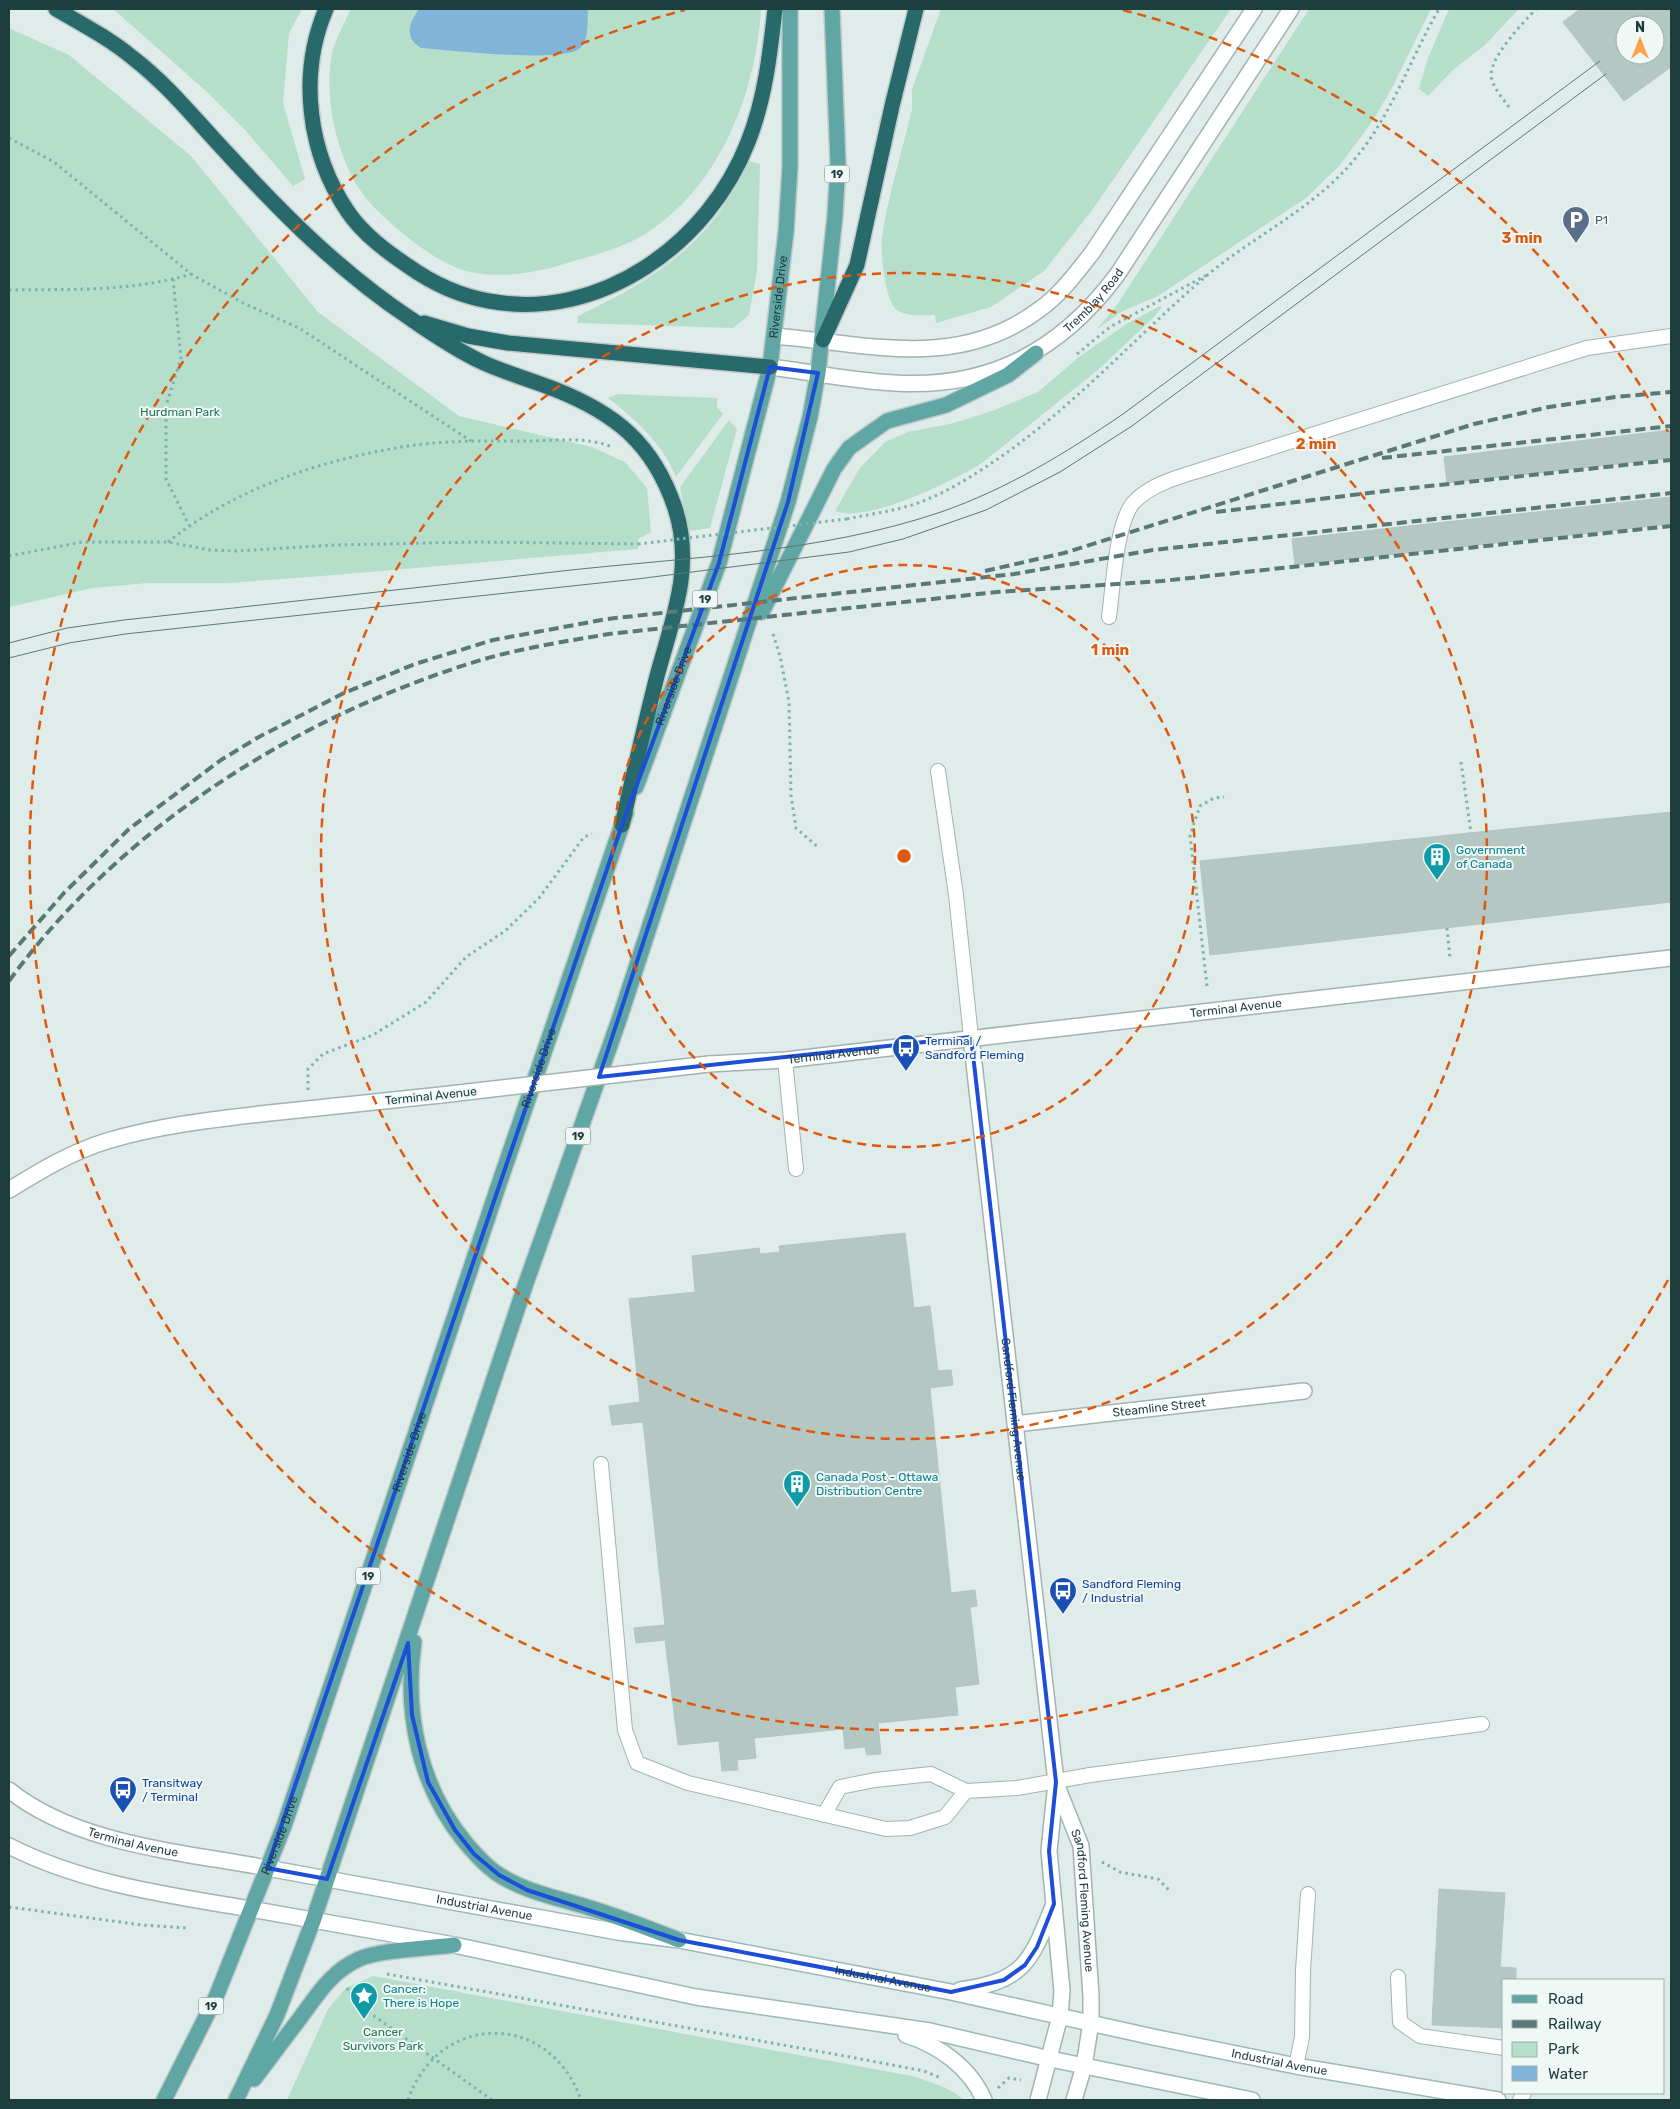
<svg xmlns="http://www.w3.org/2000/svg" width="1680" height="2109" font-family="Rubik,sans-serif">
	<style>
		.green { fill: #b5dfcb }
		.water { fill: #81b5d7 }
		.building { fill: #b4c7c3; stroke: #b1c6c2; fill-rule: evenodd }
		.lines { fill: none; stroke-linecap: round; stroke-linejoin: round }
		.service-casing { stroke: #a1b4b2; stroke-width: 16 }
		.minor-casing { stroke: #a1b4b2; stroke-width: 18 }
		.tertiary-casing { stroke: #a1b4b2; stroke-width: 18 }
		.secondary-casing { stroke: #9cb9b5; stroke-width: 18 }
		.primary-casing { stroke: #c0c9c9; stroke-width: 18 }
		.motorway-casing { stroke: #c0c9c9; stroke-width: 18 }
		.path { stroke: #7cb3af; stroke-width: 3; stroke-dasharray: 2.5 4; stroke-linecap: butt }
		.service { stroke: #fff; stroke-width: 14 }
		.minor { stroke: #fff; stroke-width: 15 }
		.tertiary { stroke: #fff; stroke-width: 15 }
		.secondary { stroke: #fff; stroke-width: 15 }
		.primary { stroke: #5fa6a5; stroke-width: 15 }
		.motorway { stroke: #286a6c; stroke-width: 15 }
		.tram { stroke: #597978; stroke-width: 1 }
		.rail { stroke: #597978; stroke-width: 4; stroke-dasharray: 10 5; stroke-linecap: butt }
		.tertiary-bridge-casing { stroke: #a1b4b2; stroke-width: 18; stroke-linecap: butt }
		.path-bridge { stroke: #7cb3af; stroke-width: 3; stroke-dasharray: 2.5 4; stroke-linecap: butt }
		.tertiary-bridge { stroke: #fff; stroke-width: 15 }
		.marked { fill: none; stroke: #1d4ed8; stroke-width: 4; stroke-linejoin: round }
		.ring { fill: none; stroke: #de580e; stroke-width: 2.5; stroke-dasharray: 9 6 }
		.labels { text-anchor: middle; stroke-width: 4; stroke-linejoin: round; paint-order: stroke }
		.shield { fill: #f0f8f6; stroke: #5d7574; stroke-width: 1 }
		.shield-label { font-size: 11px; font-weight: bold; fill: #1e3d3d }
		.service-label { font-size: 12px; fill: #4e5e75; stroke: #f0f8f6; text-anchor: start }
		.street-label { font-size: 12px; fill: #1e3d3d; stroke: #f0f8f6 }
		.park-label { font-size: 12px; fill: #257859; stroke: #f0f8f6 }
		.culture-label { font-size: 12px; fill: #0d838f; stroke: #f0f8f6; text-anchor: start }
		.transit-label { font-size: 12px; fill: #164399; stroke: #f0f8f6; text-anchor: start }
		.centre { fill: #de580e; stroke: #f0f8f6; stroke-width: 2.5 }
		.ring-label { font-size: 15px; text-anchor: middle; font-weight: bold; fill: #de580e; stroke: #f0f8f6; stroke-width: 4; stroke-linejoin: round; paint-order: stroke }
	</style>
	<rect width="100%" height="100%" fill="#dfece9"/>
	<!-- green -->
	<path class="green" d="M 113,9 L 302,9 L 289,33 L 283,103 L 305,179 L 293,186 L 245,130 L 206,91 Z
		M 351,9 L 761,9 C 756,95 718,192 640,237 C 620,248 596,255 574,261 C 540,272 506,279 471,272 C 451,269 422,249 407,237 C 389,222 370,206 358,187 C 336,151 325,100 331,59 C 333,43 344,24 351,9 Z
		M 941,9 L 1231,9 L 1093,209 L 1044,271 L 991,307 L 936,323 L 935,315 C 923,315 907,317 897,310 C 885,302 880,251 882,237 C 888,196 902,151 912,110 L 912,89 Z
		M 1309,9 L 1431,9 L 1391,90 L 1372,122 L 1340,165 L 1306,198 L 1158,296 L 1123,311 L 1097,329 L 1117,305 Z
		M 1449,9 L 1519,9 L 1485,45 L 1454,69 L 1428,96 L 1419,89 L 1428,58 Z
		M 9,28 L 69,55 L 191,156 L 318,312 L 459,416 L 592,447 L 625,462 L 647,488 L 651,532 L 638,539 L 638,549 L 310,577 L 228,583 L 148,583 L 93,588 L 9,607 Z
		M 749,161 L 760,164 L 757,271 L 749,315 L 733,328 L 578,323 L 578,316 C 632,290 681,263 718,214 C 730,198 739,178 749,161 Z
		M 1160,306 L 1162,307 L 1154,317 L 1099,369 L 982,463 C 953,481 866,524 835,511 L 859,469 L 885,442 L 908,432 L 954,423 L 995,410 L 1038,392 L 1079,357 L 1128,323 Z
		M 617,394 L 717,398 L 717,407 L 723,414 L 676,477 C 663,444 635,419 608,398 Z
		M 729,420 L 737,429 L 710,528 L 689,531 L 680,487 Z
		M 373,1976 L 912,2076 C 931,2082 949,2087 964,2100 L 287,2100 L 328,2009 L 346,1988 Z"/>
	<!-- water -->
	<path class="water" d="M 419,9 L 588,9 C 587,21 590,41 579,49 C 560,63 448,50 421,48 C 403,37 410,22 419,9 Z"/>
	<!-- building -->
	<path class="building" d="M 1580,9 L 1671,9 L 1671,67 L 1624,101 L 1563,22 ZM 1625,25 L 1655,25 L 1655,55 L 1625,55 Z
		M 1671,430 L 1671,458 L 1447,483 L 1444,457 Z
		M 1671,497 L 1671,524 L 1295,565 L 1292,539 Z
		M 1671,812 L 1671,902 L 1210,955 L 1200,861 Z
		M 905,1233 L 914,1308 L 930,1306 L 938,1371 L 951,1370 L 953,1385 L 930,1388 L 951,1593 L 975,1590 L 977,1606 L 970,1607 L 979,1684 L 955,1687 L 958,1715 L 878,1723 L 881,1754 L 867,1755 L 865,1747 L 845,1749 L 843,1729 L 754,1738 L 756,1758 L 737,1760 L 738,1770 L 722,1771 L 719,1741 L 678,1745 L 665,1640 L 636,1643 L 634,1628 L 665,1625 L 643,1422 L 612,1425 L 609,1406 L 640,1402 L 629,1299 L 695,1292 L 692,1256 L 759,1248 L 760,1254 L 780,1252 L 779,1246 Z
		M 1439,1889 L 1505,1893 L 1500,1967 L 1516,1968 L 1516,1980 L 1504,1980 L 1504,2028 L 1432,2025 Z"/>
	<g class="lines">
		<defs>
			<path id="service" d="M 1109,617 C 1113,589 1116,519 1135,501 C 1152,484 1178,477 1201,470 L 1587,348 L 1671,336
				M 938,771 L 956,895 L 971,1037
				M 785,1060 L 796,1169
				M 601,1464 L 625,1730 L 637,1763 L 688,1783 L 886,1829 L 910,1828 L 945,1817 L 966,1791
				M 824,1815 L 840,1787 L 875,1780 L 931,1774 L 966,1791 L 1017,1788 L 1090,1775 L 1482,1724
				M 1398,1977 L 1400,2022 L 1420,2036 L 1504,2048
				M 1296,2066 L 1302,2037 L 1303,1971 L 1308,1894
				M 1520,2100 L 1524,2093"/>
			<g id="minor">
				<path id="s1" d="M 1015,1424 L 1304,1391"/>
			</g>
			<g id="tertiary">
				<path d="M 775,336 C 869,344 958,371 1040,309 C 1061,294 1076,273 1092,253 L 1254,9"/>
				<path id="s2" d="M 770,367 C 811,372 852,381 894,383 C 990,389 1061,350 1117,275 L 1291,9"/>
				<path id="s3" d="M 971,1037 L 1056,1782 L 1049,1851 L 1062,1991 L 1060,2016 L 1038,2100"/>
				<path id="s4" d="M 709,1064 L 785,1060 L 1671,958"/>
				<path d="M 9,1190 C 40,1171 71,1152 107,1141 C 157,1126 208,1120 260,1114 C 320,1108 381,1101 441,1095"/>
				<path id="s5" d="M 1057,1786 L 1081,1846 L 1091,1996 L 1091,2022 L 1084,2066 L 1074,2100"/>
				<path id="s6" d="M 9,1790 C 77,1845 184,1852 267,1868"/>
				<path d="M 9,1846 C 84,1884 168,1895 250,1909"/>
			</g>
			<g id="secondary">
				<path id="s7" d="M 267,1868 L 618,1932 L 679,1940 L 951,1992 L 1153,2037 L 1296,2066 L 1498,2100"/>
				<path d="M 250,1909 L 454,1945 L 696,1997 L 930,2031 L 1050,2059 L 1252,2100"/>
				<path d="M 960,1990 C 1025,1981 1031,1961 1054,1904"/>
				<path d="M 906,2035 C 938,2045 970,2067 984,2100"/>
			</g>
			<g id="primary">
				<path d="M 762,612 L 834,469 L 849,448 L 887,421 L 946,405 L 1008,375 L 1036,353"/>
				<path id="s8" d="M 636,787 L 719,563 L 770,367 L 786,232 L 790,167 L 790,9"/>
				<path d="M 414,1642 C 404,1713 419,1786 465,1842 C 475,1854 487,1868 501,1876 C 529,1893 559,1898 590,1908 C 620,1917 650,1929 679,1940"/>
				<path d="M 254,2079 C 269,2060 283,2040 298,2021 C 316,1997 330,1972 359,1959 C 380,1950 429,1948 454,1945"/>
				<path id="s9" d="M 164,2100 L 216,1997 L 284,1826 L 498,1187 L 626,813"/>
				<path d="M 236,2100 L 277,2015 L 313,1921 L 525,1286 L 619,1020 L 788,502 L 810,417 L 818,373 L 835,216 L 838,163 L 832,9"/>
			</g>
			<path id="motorway" d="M 56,9 C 82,24 110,39 133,58 C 168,85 195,119 225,151 C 282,213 340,272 411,319 C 434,335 458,351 484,363 C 506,373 531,380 554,389 C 615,413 653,443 675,508 C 695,569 671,622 656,680 C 644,728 633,776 622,825
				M 326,9 C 298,75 308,153 348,212 C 363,234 386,251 408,266 C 432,283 460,296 489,301 C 600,322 709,243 748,142 C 765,99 770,54 775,9
				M 424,323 L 468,336 L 508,343 L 770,367
				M 823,340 L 857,265 L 892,106 L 916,9"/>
		</defs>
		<!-- service casing -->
		<use href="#service" class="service-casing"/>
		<!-- minor casing -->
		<use href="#minor" class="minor-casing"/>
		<!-- tertiary casing -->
		<use href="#tertiary" class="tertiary-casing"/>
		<!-- secondary casing -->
		<use href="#secondary" class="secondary-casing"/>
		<!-- primary casing -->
		<use href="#primary" class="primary-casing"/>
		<!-- motorway casing -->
		<use href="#motorway" class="motorway-casing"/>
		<!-- path -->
		<path class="path" d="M 1509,107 C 1503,99 1495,90 1492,80 C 1485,61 1524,22 1536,9
			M 9,138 L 54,162 L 191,274 L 243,303 L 299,328 L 471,441
			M 173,279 L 181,358 L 166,406 L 166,479 L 189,525
			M 9,290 C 70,289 132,292 191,274
			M 1077,354 L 1110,327 L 1207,275
			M 847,519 C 870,514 895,511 918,503 C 948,492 976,474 1002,456 C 1079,402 1140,332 1211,272 C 1258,234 1315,207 1354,160 C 1392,115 1410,59 1439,9
			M 168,542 C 235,488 324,459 408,446 C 447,440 487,441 526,441 C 553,441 586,436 612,447
			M 9,556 L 82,542 L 168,542 L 210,550 L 237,551 L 334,545 L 477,542 L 638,544
			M 773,634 L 780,656 L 789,702 L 791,795 L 796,828 L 818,847
			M 1461,762 L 1471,833
			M 1447,928 L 1450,959
			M 1207,986 L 1190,835 L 1200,806 L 1214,798 L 1224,797
			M 308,1090 L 308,1069 L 323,1054 L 373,1035 L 426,1002 L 466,957 L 505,931 L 539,898 L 584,837 L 592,834
			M 1102,1862 L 1120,1872 L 1158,1879 L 1169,1890
			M 9,1907 L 142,1925 L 186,1928
			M 387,1974 L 850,2057 L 924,2071 L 941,2078
			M 347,1988 L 356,2003 L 492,2100
			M 998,2088 L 1009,2078 L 1021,2080
			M 408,2100 C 439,2011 550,2011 581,2100"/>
		<!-- service -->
		<use href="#service" class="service"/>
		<!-- minor -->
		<use href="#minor" class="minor"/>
		<!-- tertiary -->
		<use href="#tertiary" class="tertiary"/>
		<!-- secondary -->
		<use href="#secondary" class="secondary"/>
		<!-- primary -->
		<use href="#primary" class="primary"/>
		<!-- motorway -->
		<use href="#motorway" class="motorway"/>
		<!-- tram -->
		<path class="tram" d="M 9,643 L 67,628 L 124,620 C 270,604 416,588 562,571 C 689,557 820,553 941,512 C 1007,489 1066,453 1123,414 L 1600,61
			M 9,658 L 69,643 L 125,634 L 637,579 L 849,552 L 903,539 L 986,510 L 1060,472 L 1132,426 L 1606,74"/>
		<!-- rail -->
		<path class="rail" d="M 1382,458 L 1671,426
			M 1216,512 L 1393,490 L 1671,460
			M 985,571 L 1064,553 L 1474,424 L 1549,407 L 1615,397 L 1671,392
			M 9,956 L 64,893 L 129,829 L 221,760 L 257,738 L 344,693 L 415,664 L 493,640 L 607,619 L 1014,574 L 1153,550 L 1671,493
			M 9,981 C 120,829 290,721 468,664 C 514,649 562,642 609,634 L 997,592 L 1162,581 L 1671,526"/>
		<defs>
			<path id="tertiary-bridge" d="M 441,1095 L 709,1064"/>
		</defs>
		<!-- tertiary-bridge casing -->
		<use href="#tertiary-bridge" class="tertiary-bridge-casing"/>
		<!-- path-bridge -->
		<path class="path-bridge" d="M 638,544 L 847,519"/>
		<!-- tertiary-bridge -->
		<use href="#tertiary-bridge" class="tertiary-bridge"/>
	</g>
	<!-- marked area -->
	<path class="marked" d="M 770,367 L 818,373 L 788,502 L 599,1077 L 971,1037 L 1056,1782 L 1049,1851 L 1054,1904 L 1037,1947 L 1025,1965 L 1004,1980 L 951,1992 L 679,1940 L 527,1890 L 499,1875 L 474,1854 L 455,1830 L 428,1782 L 412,1715 L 408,1643 L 327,1879 L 267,1868 L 622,825 L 719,563 Z"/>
	<!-- distance rings -->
	<g class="ring">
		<circle cx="904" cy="856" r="291"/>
		<circle cx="904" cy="856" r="583"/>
		<path d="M1668 1280A874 874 0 1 1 685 10M1123 10A874 874 0 0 1 1668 432"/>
	</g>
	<!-- icons -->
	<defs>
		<symbol id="parking-pin" viewBox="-11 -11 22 30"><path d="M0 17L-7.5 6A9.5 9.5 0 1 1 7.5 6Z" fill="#5c6f8a" stroke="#f0f8f6"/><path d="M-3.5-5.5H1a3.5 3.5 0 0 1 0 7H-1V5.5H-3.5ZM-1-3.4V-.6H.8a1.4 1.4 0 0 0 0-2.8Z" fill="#fff"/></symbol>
		<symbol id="building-pin" viewBox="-11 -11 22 30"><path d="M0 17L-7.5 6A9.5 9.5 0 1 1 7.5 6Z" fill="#0f9aa8" stroke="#f0f8f6"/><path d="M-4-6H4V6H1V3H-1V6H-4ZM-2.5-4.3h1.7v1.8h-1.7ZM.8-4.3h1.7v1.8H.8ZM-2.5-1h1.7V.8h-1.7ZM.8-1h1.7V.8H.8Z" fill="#fff"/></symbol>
		<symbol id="bus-pin" viewBox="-11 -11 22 30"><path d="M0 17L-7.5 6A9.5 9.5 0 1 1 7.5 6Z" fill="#1a4fb4" stroke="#f0f8f6"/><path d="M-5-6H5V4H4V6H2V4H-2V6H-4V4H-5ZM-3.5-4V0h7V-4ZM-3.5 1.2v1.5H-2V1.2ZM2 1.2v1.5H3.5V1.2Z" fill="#fff"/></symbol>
		<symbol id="sight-pin" viewBox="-11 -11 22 30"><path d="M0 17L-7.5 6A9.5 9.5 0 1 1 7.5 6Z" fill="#0f9aa8" stroke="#f0f8f6"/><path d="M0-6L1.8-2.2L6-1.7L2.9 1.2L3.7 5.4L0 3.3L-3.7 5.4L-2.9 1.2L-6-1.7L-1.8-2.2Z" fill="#fff"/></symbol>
	</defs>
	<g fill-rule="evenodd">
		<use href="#parking-pin" x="1560" y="204" width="32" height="43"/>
		<use href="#building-pin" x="1421" y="841" width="32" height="43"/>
		<use href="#bus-pin" x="890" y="1032" width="32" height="43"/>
		<use href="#building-pin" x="781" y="1468" width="32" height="43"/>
		<use href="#bus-pin" x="1047" y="1575" width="32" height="43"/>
		<use href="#bus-pin" x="107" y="1774" width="32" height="43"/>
		<use href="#sight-pin" x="348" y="1980" width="32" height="43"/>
	</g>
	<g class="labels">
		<!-- shield labels -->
		<g class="shield">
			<rect x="824.5" y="165.5" width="25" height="17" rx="4"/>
			<rect x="692.5" y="590.5" width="25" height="17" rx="4"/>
			<rect x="565.5" y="1127.5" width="25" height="17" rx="4"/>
			<rect x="355.5" y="1567.5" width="25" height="17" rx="4"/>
			<rect x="198.5" y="1997.5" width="25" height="17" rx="4"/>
		</g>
		<g class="shield-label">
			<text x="837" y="178">19</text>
			<text x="705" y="603">19</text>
			<text x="578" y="1140">19</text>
			<text x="368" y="1580">19</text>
			<text x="211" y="2010">19</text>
		</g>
		<!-- service labels -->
		<g class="service-label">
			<text x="1595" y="224">P1</text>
		</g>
		<!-- street labels -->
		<g class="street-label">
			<text dy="4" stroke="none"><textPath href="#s8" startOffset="512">Riverside Drive</textPath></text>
			<text dy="4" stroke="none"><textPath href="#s2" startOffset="350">Tremblay Road</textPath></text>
			<text dy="4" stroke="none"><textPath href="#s8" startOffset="108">Riverside Drive</textPath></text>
			<text dy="4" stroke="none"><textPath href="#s4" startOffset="530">Terminal Avenue</textPath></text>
			<text dy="4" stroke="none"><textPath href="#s4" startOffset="125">Terminal Avenue</textPath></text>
			<text dy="4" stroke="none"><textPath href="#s9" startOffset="1099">Riverside Drive</textPath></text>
			<text transform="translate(431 1096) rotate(-6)" y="4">Terminal Avenue</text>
			<text dy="4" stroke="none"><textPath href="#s1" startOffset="145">Steamline Street</textPath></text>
			<text dy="4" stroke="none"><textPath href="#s3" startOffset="375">Sandford Fleming Avenue</textPath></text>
			<text dy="4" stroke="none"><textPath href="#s9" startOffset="694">Riverside Drive</textPath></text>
			<text dy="4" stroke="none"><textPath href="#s9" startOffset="289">Riverside Drive</textPath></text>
			<text dy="4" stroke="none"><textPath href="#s6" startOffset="136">Terminal Avenue</textPath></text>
			<text dy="4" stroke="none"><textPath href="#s5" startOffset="119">Sandford Fleming Avenue</textPath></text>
			<text dy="4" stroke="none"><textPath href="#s7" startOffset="221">Industrial Avenue</textPath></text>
			<text dy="4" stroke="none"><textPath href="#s7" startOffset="626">Industrial Avenue</textPath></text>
			<text dy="4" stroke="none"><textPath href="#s7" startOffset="1031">Industrial Avenue</textPath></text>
		</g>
		<!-- park labels -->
		<g class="park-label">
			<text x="180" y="416">Hurdman Park</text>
			<text x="383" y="2036">Cancer<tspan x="383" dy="14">Survivors Park</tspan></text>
		</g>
		<!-- culture labels -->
		<g class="culture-label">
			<text x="1456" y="854">Government<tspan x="1456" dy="14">of Canada</tspan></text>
			<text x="816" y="1481">Canada Post - Ottawa<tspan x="816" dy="14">Distribution Centre</tspan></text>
			<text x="383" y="1993">Cancer:<tspan x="383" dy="14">There is Hope</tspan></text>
		</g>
		<!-- transit labels -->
		<g class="transit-label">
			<text x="925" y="1045">Terminal /<tspan x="925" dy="14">Sandford Fleming</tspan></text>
			<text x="1082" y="1588">Sandford Fleming<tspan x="1082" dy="14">/ Industrial</tspan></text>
			<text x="142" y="1787">Transitway<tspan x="142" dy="14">/ Terminal</tspan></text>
		</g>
	</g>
	<circle cx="904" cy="856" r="8" class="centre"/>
	<g class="ring-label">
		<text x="1522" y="243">3 min</text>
		<text x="1316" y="449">2 min</text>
		<text x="1110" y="655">1 min</text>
	</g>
	<!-- border -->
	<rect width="1680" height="2109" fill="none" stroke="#1e3d3d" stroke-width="20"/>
	<!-- legend -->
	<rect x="1502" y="1979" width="162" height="115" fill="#f0f8f6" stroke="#9cadac"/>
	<rect x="1512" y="1995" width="25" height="8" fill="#5fa6a5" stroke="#9cadac"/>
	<text x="1548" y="2004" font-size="15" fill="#1e3d3d">Road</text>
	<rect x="1512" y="2020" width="25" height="8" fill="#597978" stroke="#9cadac"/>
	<text x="1548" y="2029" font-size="15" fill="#1e3d3d">Railway</text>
	<rect x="1512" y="2042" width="25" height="15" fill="#b5dfcb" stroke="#9cadac"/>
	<text x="1548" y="2054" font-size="15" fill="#1e3d3d">Park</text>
	<rect x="1512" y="2066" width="25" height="15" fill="#81b5d7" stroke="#9cadac"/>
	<text x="1548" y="2079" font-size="15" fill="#1e3d3d">Water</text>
	<!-- north arrow -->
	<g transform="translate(1640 40)"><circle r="24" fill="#f0f8f6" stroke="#9cadac"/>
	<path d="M0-4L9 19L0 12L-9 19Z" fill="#ffa24a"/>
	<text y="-8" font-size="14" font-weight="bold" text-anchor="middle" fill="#1e3d3d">N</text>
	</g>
</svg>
